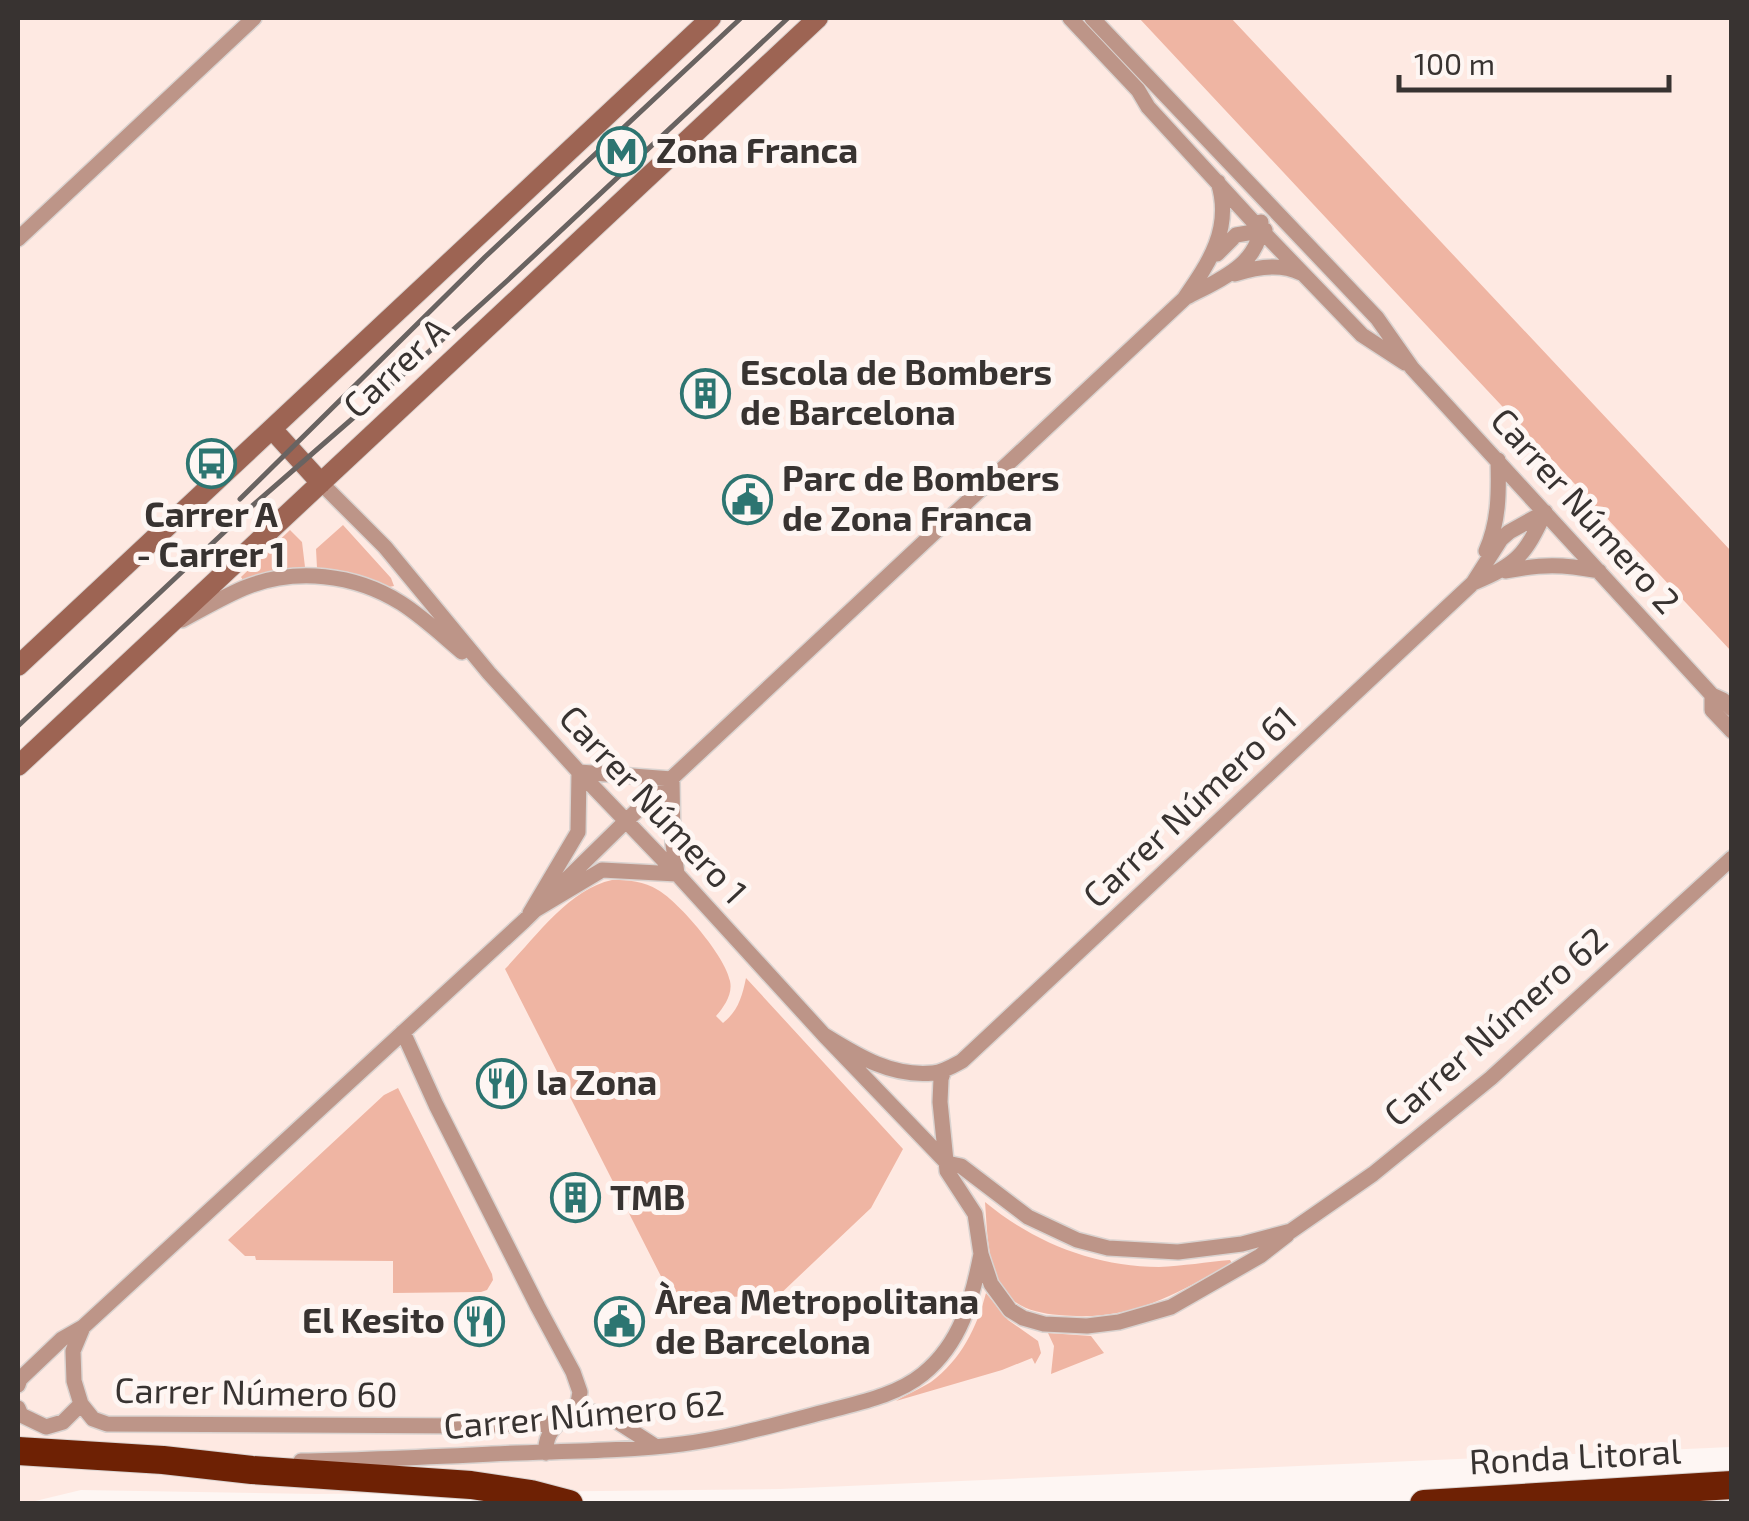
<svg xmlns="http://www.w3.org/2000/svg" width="1749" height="1521" font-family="'Exo 2',sans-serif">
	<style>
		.built { fill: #fee9e2 }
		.green { fill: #efb5a3 }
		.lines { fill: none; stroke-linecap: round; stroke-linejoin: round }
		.street-casing { stroke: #dad3d0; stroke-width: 18 }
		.secondary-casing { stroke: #dad3d0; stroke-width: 22 }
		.highway-casing { stroke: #dad3d0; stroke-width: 30 }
		.street { stroke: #bd9588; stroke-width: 15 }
		.secondary { stroke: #9d6453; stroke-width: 20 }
		.highway { stroke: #6e2104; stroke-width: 28 }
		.rail { stroke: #696361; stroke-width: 5 }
		.labels { text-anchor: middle; stroke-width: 10; stroke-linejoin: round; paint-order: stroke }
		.poi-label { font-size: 35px; font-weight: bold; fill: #383331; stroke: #fef6f3; text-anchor: start }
		.street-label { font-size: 35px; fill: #383331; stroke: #fef6f3 }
	</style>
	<rect width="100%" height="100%" fill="#fef6f3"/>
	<!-- built -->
	<path class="built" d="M 18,18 L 1731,18 L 1731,1447 L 780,1489 L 316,1494 L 81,1490 L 27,1503 L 18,1503 Z"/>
	<!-- green -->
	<path class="green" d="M 1139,18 L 1231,18 L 1731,551 L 1731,651 Z
		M 343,525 L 391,578 L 394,586 L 389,587 L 349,572 L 317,568 L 316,549 Z
		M 290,530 L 302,542 L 305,567 L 274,571 L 243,580 L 241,577 Z
		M 612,880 C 629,880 644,881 658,890 C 679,902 726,957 730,981 C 733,994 724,1007 716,1016 L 723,1023 C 738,1011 742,997 746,978 L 903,1149 L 871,1208 L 777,1297 L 671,1296 L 505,969 C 535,938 569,889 612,880 Z
		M 398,1088 L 492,1274 L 493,1280 L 487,1290 L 481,1292 L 393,1293 L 393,1261 L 256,1260 L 255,1256 L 245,1256 L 228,1240 L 384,1095 Z
		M 985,1202 C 1033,1242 1095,1267 1159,1267 C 1183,1266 1207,1262 1230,1260 L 1232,1263 C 1171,1296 1132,1322 1059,1315 C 1032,1313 1007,1305 997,1278 C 987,1254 987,1227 985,1202 Z
		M 986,1293 L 1008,1320 L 1038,1341 L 1041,1353 L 1035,1364 L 1032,1358 L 1002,1370 L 896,1401 C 905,1395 920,1389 931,1382 C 961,1360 977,1327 986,1293 Z
		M 1048,1333 L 1091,1336 L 1104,1353 L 1051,1374 L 1054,1346 Z"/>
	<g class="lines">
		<defs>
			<path id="street" d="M 1070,18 L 1138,90 L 1148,107 L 1261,230 L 1362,335 L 1405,363
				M 1092,18 L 1377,318 L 1412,368 L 1712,695 L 1723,700 L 1732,709
				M 18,239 L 254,18
				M 1217,254 L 1236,235 L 1265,230
				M 1235,274 C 1256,267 1281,263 1301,273
				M 1187,297 C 1219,280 1261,264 1261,222
				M 321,483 L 385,547 L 489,673 L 579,772 L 677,874 L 824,1035 L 947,1163
				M 1486,551 C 1499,522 1499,492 1498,460
				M 1506,571 C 1542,564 1562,564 1599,571
				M 1473,583 C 1517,565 1525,555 1545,512
				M 182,620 C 202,609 223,597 244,588 C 295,567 355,574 401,603 C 423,617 443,636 462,652
				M 1712,695 L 1712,710 L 1732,731
				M 579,772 L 672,779 L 673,844 L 677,874 L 602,870 L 530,913 L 578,832 Z
				M 403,1032 L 436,1105 L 538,1307 L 573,1372 L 580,1392 L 577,1408 C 561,1421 544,1430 546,1453
				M 824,1035 C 858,1056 891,1077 933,1073 C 943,1072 953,1066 962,1061 L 1473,583 L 1501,539 L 1509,532 L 1545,512
				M 944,1070 L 941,1079 L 940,1102 L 947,1171 L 975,1214 L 981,1254 L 991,1284 L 1010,1310 L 1023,1318 L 1044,1324 L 1087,1326 L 1119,1322 L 1171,1307 L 1260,1256 L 1287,1235
				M 947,1163 L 961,1166 L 1028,1217 L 1077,1240 L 1108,1248 L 1178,1252 L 1242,1244 L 1291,1231 L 1373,1174 L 1491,1078 L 1732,858
				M 18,1385 L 20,1379 L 62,1339 L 83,1327 L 524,921 L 626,821 L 1184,299 C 1209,263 1233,228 1218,182
				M 81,1404 L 93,1419 L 107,1424 L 466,1426 L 558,1423
				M 18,1408 L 21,1415 L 46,1427 L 63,1422 L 81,1404 L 74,1381 L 73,1351 L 83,1327
				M 577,1408 L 610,1417 L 655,1446
				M 301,1461 C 365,1460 428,1457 492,1454 C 555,1451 619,1452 682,1444 C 730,1438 777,1424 824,1412 C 857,1403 896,1396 923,1374 C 961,1343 972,1300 981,1254"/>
			<path id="secondary" d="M 272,429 L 321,483
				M 18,666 L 711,18
				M 18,766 L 818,18"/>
			<path id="highway" d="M 18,1451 L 163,1460 L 252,1470 L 471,1485 L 531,1494 L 569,1504
				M 1424,1504 L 1732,1485"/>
		</defs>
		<!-- street casing -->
		<use href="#street" class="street-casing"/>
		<!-- secondary casing -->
		<use href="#secondary" class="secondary-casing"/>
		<!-- highway casing -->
		<use href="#highway" class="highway-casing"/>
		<!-- street -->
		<use href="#street" class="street"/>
		<!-- secondary -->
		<use href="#secondary" class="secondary"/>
		<!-- highway -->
		<use href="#highway" class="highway"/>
		<!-- rail -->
		<path class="rail" d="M 240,499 L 485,257 L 741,18
			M 18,726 L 251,507 L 422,358 L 508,280 L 788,18"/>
	</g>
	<!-- icons -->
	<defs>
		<symbol id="metro-ring" viewBox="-11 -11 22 22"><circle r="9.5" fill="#fef6f3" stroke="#2d7571" stroke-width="1.5"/><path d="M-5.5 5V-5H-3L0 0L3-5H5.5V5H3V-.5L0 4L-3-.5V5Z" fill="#2d7571"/></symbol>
		<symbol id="building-ring" viewBox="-11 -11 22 22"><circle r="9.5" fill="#fef6f3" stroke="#2d7571" stroke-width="1.5"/><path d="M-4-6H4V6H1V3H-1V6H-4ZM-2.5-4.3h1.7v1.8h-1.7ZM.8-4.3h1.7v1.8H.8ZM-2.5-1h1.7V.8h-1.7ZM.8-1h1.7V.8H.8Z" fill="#2d7571"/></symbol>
		<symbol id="bus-ring" viewBox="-11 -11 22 22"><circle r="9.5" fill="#fef6f3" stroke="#2d7571" stroke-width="1.5"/><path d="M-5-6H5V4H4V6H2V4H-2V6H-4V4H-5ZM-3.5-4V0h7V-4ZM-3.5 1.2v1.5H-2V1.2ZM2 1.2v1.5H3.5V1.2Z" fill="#2d7571"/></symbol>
		<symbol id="civic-ring" viewBox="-11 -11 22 22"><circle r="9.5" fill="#fef6f3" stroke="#2d7571" stroke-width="1.5"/><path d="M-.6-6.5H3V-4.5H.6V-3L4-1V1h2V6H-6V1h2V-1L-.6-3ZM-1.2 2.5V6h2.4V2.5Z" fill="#2d7571"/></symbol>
		<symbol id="restaurant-ring" viewBox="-11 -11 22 22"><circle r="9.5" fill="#fef6f3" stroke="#2d7571" stroke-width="1.5"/><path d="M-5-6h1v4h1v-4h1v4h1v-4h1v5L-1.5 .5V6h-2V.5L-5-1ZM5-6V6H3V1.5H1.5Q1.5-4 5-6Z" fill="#2d7571"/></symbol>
	</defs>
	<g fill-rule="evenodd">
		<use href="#metro-ring" x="594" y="124" width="55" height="55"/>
		<use href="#building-ring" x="678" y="366" width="55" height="55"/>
		<use href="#bus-ring" x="184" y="436" width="55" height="55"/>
		<use href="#civic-ring" x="720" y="472" width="55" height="55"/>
		<use href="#restaurant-ring" x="474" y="1056" width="55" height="55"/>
		<use href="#building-ring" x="548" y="1170" width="55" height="55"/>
		<use href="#restaurant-ring" x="452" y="1294" width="55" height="55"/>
		<use href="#civic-ring" x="592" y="1294" width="55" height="55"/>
	</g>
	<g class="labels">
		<!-- poi labels -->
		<g class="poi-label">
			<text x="656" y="163">Zona Franca</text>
			<text x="740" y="385">Escola de Bombers<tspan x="740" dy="40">de Barcelona</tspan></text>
			<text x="782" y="491">Parc de Bombers<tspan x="782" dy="40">de Zona Franca</tspan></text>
			<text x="211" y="527" text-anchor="middle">Carrer A<tspan x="211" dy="40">- Carrer 1</tspan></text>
			<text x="536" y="1095">la Zona</text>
			<text x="610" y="1210">TMB</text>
			<text x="655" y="1314">Àrea Metropolitana<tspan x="655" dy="40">de Barcelona</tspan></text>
			<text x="445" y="1333" text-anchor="end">El Kesito</text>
		</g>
		<!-- street labels -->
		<g class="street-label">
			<text transform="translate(396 368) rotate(-43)" y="12">Carrer A</text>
			<text transform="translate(1585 511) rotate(48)" y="12">Carrer Número 2</text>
			<text transform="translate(653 805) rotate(47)" y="12">Carrer Número 1</text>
			<text transform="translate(1190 807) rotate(-43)" y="12">Carrer Número 61</text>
			<text transform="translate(1496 1027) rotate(-41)" y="12">Carrer Número 62</text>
			<text transform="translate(256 1393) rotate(1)" y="12">Carrer Número 60</text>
			<text transform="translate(584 1415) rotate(-5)" y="12">Carrer Número 62</text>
			<text transform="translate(1575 1457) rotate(-3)" y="12">Ronda Litoral</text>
		</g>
	</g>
	<!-- border -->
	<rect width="1749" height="1521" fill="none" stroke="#383331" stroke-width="40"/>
	<!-- scale -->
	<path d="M1399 75v15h270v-15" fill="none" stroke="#383331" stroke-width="5"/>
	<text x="1414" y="75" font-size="30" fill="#383331" stroke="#fef6f3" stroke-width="8" paint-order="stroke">100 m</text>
</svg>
